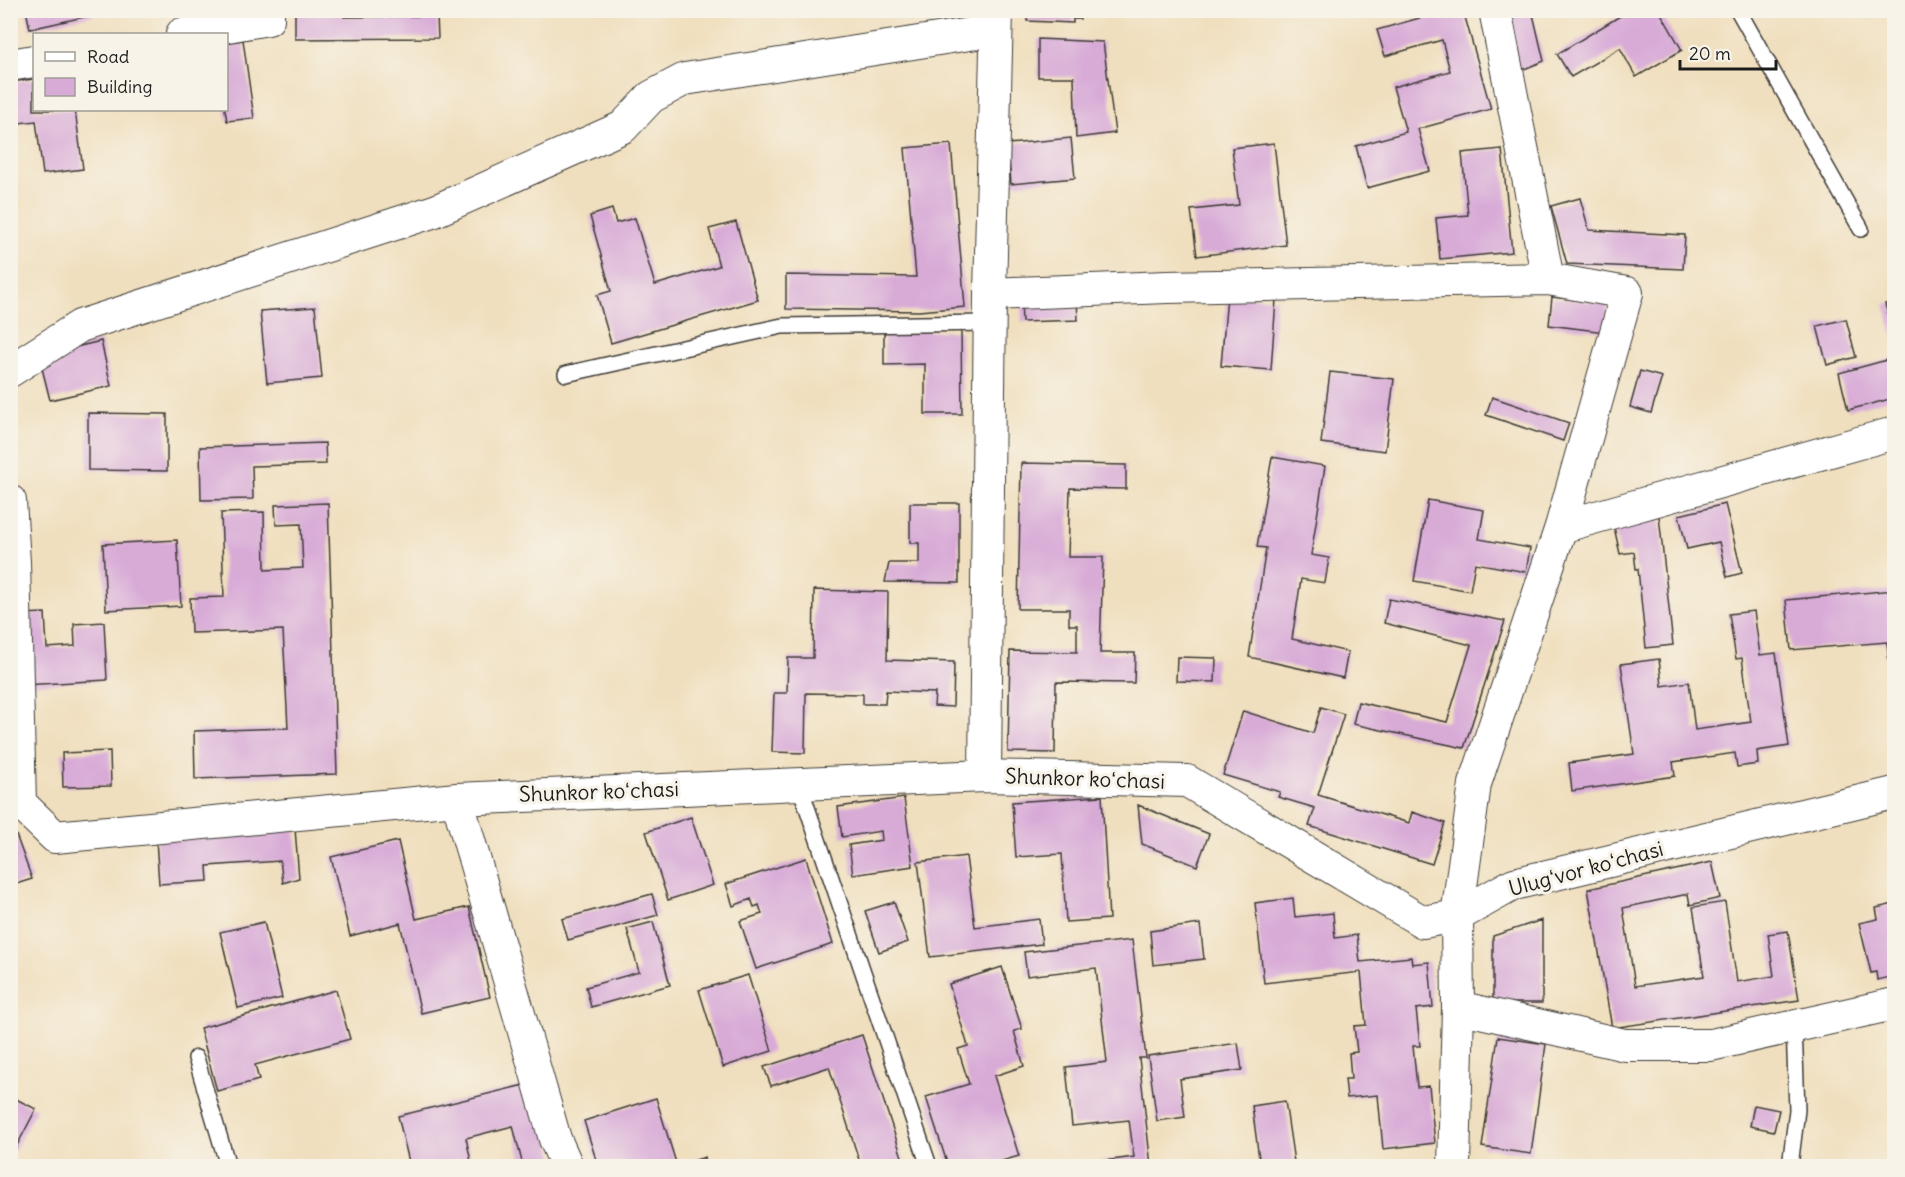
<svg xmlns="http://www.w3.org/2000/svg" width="1905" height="1177" font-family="Delius,sans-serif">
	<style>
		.building { fill: #d8abd7 }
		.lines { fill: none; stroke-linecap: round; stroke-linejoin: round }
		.service-casing { stroke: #3c3934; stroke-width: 18 }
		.minor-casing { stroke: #3c3934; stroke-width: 34 }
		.service { stroke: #fff; stroke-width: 15 }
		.minor { stroke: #fff; stroke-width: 32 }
		.labels { text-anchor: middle; stroke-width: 6; stroke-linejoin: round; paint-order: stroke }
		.street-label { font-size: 21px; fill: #1c1c1c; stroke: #f7f3e8 }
	</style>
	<rect width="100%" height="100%" fill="#f7f3e8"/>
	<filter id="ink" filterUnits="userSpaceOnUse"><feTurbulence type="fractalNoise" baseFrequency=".0167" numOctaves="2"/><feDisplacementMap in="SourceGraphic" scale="12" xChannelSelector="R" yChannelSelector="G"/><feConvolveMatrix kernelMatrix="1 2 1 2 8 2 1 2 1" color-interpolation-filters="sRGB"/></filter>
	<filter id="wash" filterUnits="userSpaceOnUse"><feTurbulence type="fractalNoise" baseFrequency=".008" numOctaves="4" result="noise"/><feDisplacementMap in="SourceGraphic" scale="24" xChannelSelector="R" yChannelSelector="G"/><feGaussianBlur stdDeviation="1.35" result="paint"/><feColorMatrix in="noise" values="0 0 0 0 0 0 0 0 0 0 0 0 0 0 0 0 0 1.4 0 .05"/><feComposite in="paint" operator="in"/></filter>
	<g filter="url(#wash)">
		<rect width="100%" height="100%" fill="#f0dfbe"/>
		<g id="blocks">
			<!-- building -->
			<path class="building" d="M 26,10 L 93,10 L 93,15 L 30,29 Z
				M 295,10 L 344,10 L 344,17 L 437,16 L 438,38 L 295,39 Z
				M 1027,10 L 1080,10 L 1080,19 L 1073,19 L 1073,23 L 1027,21 Z
				M 1448,10 L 1463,10 L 1491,109 L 1418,129 L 1430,171 L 1367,188 L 1356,146 L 1406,132 L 1393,87 L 1450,71 L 1442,40 L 1385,56 L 1377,30 Z
				M 1502,10 L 1532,10 L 1544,61 L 1517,72 Z
				M 1630,10 L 1659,10 L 1682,50 L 1636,77 L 1620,48 L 1571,77 L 1557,54 Z
				M 1038,39 L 1103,42 L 1115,133 L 1076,138 L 1074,77 L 1038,77 Z
				M 243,40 L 254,118 L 227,121 L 225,110 L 226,42 Z
				M 34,79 L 34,110 L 75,110 L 83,169 L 43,174 L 36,121 L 10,124 L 10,82 Z
				M 1071,138 L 1075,178 L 1011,184 L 1008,144 Z
				M 1274,143 L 1286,245 L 1197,256 L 1191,210 L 1239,205 L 1232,148 Z
				M 951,144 L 965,307 L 919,311 L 786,309 L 786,275 L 916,277 L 905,148 Z
				M 1502,149 L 1512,252 L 1440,259 L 1436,218 L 1468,215 L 1462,153 Z
				M 1580,198 L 1589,230 L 1685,235 L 1683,269 L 1567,264 L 1551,206 Z
				M 612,209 L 616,223 L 635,218 L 655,285 L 719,266 L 709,229 L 736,222 L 758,300 L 611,343 L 597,295 L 611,291 L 590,216 Z
				M 1227,296 L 1276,299 L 1271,370 L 1221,366 Z
				M 1552,297 L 1608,304 L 1605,332 L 1549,325 Z
				M 1077,299 L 1078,320 L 1022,322 L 1021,301 Z
				M 1894,302 L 1894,339 L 1885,304 Z
				M 315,307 L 322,378 L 267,383 L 260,311 Z
				M 1846,319 L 1856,357 L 1827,365 L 1817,326 Z
				M 961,331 L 962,414 L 925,414 L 925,364 L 884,365 L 884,332 Z
				M 101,341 L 111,386 L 50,400 L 39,356 Z
				M 1894,358 L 1894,398 L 1848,410 L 1839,373 Z
				M 1640,371 L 1662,377 L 1651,413 L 1630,407 Z
				M 1330,372 L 1394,379 L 1385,451 L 1321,443 Z
				M 1492,397 L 1569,423 L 1563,441 L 1486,415 Z
				M 88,413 L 167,414 L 167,471 L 88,470 Z
				M 325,443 L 326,464 L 252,466 L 253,499 L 201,500 L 200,447 Z
				M 1272,457 L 1325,466 L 1311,555 L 1329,558 L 1325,583 L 1301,579 L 1292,639 L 1348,652 L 1343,678 L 1249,657 L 1266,548 L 1257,547 Z
				M 1021,463 L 1126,465 L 1126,489 L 1070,488 L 1068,557 L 1103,557 L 1100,653 L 1135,653 L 1134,683 L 1056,682 L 1055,753 L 1008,752 L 1010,651 L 1077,652 L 1077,625 L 1069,625 L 1069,609 L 1018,609 Z
				M 1428,500 L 1484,510 L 1479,539 L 1530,548 L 1526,572 L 1475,563 L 1470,591 L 1414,581 Z
				M 328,503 L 337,774 L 195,779 L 194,731 L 288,728 L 283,630 L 191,633 L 190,598 L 224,597 L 221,513 L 264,512 L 265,570 L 303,568 L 301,524 L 276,525 L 275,505 Z
				M 910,503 L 959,503 L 959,583 L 885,582 L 889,563 L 919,563 L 919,543 L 910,543 Z
				M 1725,504 L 1742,573 L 1727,577 L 1719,542 L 1687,549 L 1679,515 Z
				M 1659,516 L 1673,645 L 1646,648 L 1638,569 L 1636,569 L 1634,552 L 1620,554 L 1614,527 Z
				M 177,540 L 181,606 L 106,610 L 103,544 Z
				M 814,590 L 888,592 L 887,660 L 954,662 L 953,707 L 934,706 L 935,693 L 886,691 L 885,704 L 863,704 L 863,694 L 806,693 L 805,753 L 772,752 L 774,693 L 787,693 L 788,658 L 813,658 Z
				M 1894,590 L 1894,711 L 1893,711 L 1887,642 L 1791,650 L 1786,600 Z
				M 1389,599 L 1505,621 L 1464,748 L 1353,724 L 1358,702 L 1447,722 L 1471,645 L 1384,623 Z
				M 1754,611 L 1760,655 L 1776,653 L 1789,746 L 1757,751 L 1758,764 L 1737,767 L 1735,753 L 1673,762 L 1675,776 L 1572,791 L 1569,763 L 1634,754 L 1621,664 L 1659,659 L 1662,686 L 1689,682 L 1695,730 L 1751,722 L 1742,658 L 1736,659 L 1729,614 Z
				M 45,613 L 47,648 L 75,646 L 74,624 L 104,622 L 107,680 L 24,685 L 20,614 Z
				M 1177,657 L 1216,658 L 1215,682 L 1176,681 Z
				M 1321,707 L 1344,714 L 1318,795 L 1409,823 L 1412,812 L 1445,823 L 1432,864 L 1309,826 L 1315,808 L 1278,797 L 1280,792 L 1223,775 L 1243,711 L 1313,733 Z
				M 110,751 L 111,786 L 63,787 L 62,753 Z
				M 1102,796 L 1109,919 L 1066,922 L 1062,854 L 1016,857 L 1012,802 Z
				M 904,798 L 913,866 L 853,875 L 849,845 L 882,840 L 881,831 L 842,837 L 838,807 Z
				M 1138,805 L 1209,834 L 1197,866 L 1142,844 Z
				M 691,817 L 713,885 L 668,900 L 646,832 Z
				M 295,829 L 299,878 L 283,883 L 280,861 L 207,866 L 208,881 L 159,884 L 156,839 Z
				M 15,832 L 32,879 L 10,886 L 10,833 Z
				M 398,841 L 416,919 L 469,907 L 490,997 L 421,1013 L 400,923 L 350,936 L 331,857 Z
				M 966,856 L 975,927 L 1039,919 L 1042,944 L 930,957 L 918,862 Z
				M 806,858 L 833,944 L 756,969 L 740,921 L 762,914 L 759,905 L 754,907 L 751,899 L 733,906 L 726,884 Z
				M 1712,862 L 1720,898 L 1690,905 L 1688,894 L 1623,908 L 1635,986 L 1704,976 L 1693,907 L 1725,902 L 1737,982 L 1774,976 L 1768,934 L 1788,931 L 1799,1000 L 1612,1028 L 1588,889 Z
				M 652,894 L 658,915 L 568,940 L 562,919 Z
				M 1293,898 L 1295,917 L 1333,913 L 1335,938 L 1357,935 L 1360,962 L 1411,957 L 1412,964 L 1429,962 L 1433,1007 L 1416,1009 L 1420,1046 L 1413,1046 L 1417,1087 L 1429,1086 L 1435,1143 L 1383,1149 L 1378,1095 L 1347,1098 L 1345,1079 L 1351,1079 L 1349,1053 L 1357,1052 L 1354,1026 L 1366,1025 L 1361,972 L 1264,983 L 1255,903 Z
				M 894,902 L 908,942 L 879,952 L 865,911 Z
				M 1894,904 L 1894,976 L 1877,980 L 1876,972 L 1871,973 L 1859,923 L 1878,919 L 1876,908 Z
				M 1542,920 L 1542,1003 L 1493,1003 L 1493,936 Z
				M 264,922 L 282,998 L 238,1008 L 220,932 Z
				M 653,922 L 670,985 L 591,1007 L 586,987 L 639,972 L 627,929 Z
				M 1200,924 L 1204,959 L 1153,965 L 1150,931 Z
				M 1132,940 L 1146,1058 L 1139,1058 L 1151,1166 L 1065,1166 L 1134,1157 L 1129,1120 L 1072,1126 L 1066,1067 L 1107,1062 L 1096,968 L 1027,976 L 1024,952 Z
				M 1002,967 L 1022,1029 L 1014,1031 L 1024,1066 L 994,1076 L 1019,1156 L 985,1166 L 948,1166 L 926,1097 L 969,1084 L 958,1049 L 968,1046 L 949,984 Z
				M 748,975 L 772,1051 L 723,1067 L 699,990 Z
				M 336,990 L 350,1039 L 255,1065 L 259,1080 L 217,1091 L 200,1028 Z
				M 862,1035 L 905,1166 L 861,1166 L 829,1067 L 771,1086 L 764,1067 Z
				M 1498,1037 L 1546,1044 L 1531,1154 L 1482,1147 Z
				M 1238,1043 L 1242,1070 L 1180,1079 L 1185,1117 L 1157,1121 L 1148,1056 Z
				M 536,1082 L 556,1166 L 523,1166 L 513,1126 L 466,1138 L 472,1166 L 410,1166 L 398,1116 Z
				M 10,1096 L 36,1109 L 10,1159 Z
				M 656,1098 L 677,1166 L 705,1157 L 706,1166 L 598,1166 L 584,1121 Z
				M 1285,1101 L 1294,1162 L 1260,1166 L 1252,1106 Z
				M 1754,1105 L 1779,1110 L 1774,1131 L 1750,1126 Z"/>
		</g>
	</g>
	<g filter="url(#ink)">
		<use href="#blocks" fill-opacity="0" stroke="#3c3934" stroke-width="1.5"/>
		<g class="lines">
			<defs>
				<path id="service" d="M 1738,10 L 1861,229
					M 566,374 L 782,326 L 990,323
					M 799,784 L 929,1166
					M 196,1058 L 228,1166
					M 1790,1166 L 1797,1110 L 1794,1026"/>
				<path id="minor" d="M 997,10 L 990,294 L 1167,287 L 1548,279
					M 1495,10 L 1548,279 L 1627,293 L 1561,527
					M 182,34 L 268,19 L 268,10
					M 10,65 L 34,61
					M 10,371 L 80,326 L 435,211 L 623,127 L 651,97 L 685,79 L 995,30
					M 10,501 L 14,562 L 20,803 L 55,837 L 457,799 L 985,776 L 1187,781 L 1423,922 L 1457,916 L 1514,884 L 1894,793
					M 985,776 L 990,294
					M 457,799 L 555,1139 L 567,1166
					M 1458,1007 L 1625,1045 L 1711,1045 L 1894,1004
					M 1454,1166 L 1458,1007 L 1457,916 L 1475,784 L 1561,527 L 1894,433"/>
			</defs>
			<!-- service casing -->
			<use href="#service" class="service-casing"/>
			<!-- minor casing -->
			<use href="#minor" class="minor-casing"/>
			<!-- service -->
			<use href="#service" class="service"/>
			<!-- minor -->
			<use href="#minor" class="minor"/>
		</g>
	</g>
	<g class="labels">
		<!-- street labels -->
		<g class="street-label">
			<text transform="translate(1085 779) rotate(2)" y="7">Shunkor koʻchasi</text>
			<text transform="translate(599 792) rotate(-2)" y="7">Shunkor koʻchasi</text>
			<text transform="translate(1586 869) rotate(-15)" y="7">Ulugʻvor koʻchasi</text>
		</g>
	</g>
	<!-- margin -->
	<rect width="1905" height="1177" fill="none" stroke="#f7f3e8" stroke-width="36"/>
	<!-- legend -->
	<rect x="33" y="33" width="195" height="78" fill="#f7f3e8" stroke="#9f9d96" stroke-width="1.5"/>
	<rect x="45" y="52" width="30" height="9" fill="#ffffff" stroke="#9f9d96" stroke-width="1.5"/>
	<text x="87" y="63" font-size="18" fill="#1c1c1c">Road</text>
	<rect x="45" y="78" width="30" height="18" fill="#d8abd7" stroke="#9f9d96" stroke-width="1.5"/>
	<text x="87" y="93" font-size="18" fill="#1c1c1c">Building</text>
	<!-- scale -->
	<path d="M1680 60v9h96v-9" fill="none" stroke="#1c1c1c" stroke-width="3"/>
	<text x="1689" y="60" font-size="18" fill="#1c1c1c" stroke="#f7f3e8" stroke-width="4.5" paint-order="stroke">20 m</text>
</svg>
